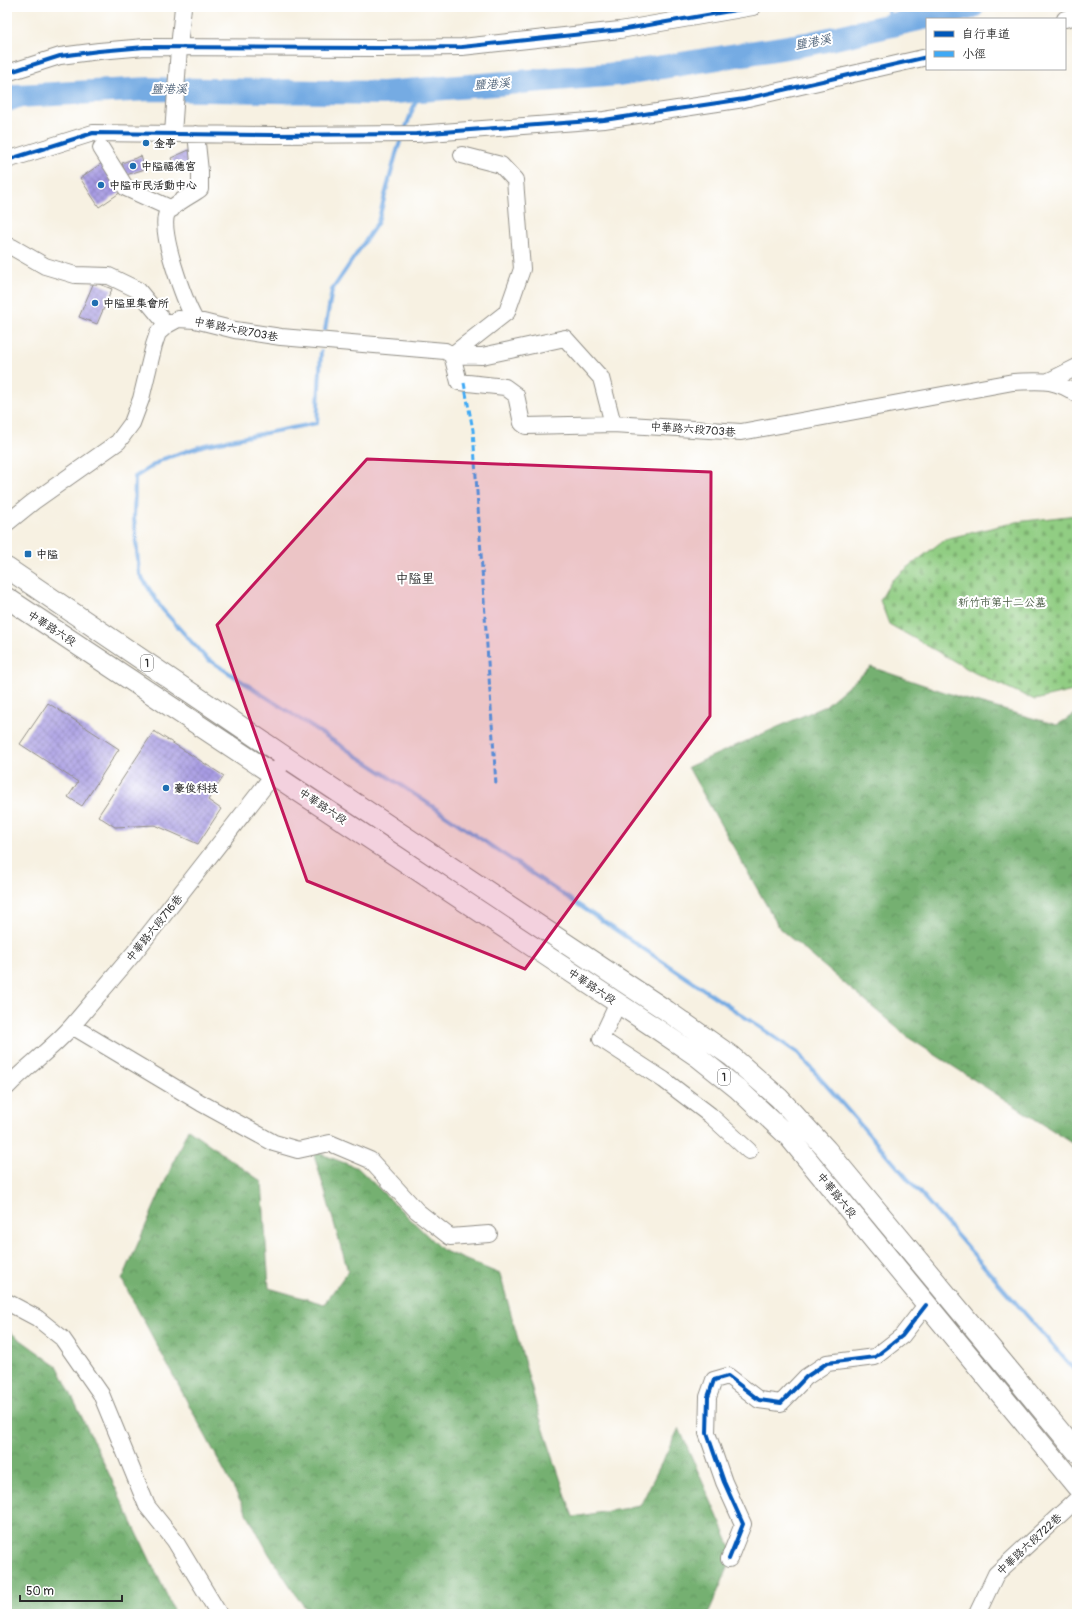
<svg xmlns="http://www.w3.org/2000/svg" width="1084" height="1621" font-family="Pangolin,'LXGW WenKai TC',sans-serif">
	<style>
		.forest { fill: url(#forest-crowns); stroke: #506e4e }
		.cemetery { fill: url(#cemetery-stones); stroke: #5e7c57 }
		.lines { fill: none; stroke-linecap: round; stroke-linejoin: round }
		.stream { stroke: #75abe3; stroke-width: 4 }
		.river { stroke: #75abe3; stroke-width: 24 }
		.building { fill: url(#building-cross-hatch) }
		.minor-casing { stroke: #918e86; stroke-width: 18 }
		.major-casing { stroke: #918e86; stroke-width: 22 }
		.minor { stroke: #fff; stroke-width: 16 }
		.major { stroke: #fff; stroke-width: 20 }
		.quiet { stroke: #3fa9f5; stroke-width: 3; stroke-dasharray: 6 3; stroke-linecap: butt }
		.cycleway-casing { stroke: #fff; stroke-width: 6 }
		.cycleway { stroke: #0057b8; stroke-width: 4 }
		.marked { fill: #c2185b; fill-opacity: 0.2; stroke: #c2185b; stroke-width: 3; stroke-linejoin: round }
		.poi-dot { fill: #1f6fb2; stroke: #fff; stroke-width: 1.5 }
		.labels { text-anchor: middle; stroke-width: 4; stroke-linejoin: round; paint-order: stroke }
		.shield { fill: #fff; stroke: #6b6b6b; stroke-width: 1 }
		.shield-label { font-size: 10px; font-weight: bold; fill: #2b2b2b }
		.poi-label { font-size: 11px; font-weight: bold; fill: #2b2b2b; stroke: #fff; text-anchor: start }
		.street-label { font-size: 11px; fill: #2b2b2b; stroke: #fff }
		.park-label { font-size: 11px; fill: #4a5c45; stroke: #fff }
		.water-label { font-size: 12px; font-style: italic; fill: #495e75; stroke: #fff }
		.quarter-label { font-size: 13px; fill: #2b2b2b; stroke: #fff }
	</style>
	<defs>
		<pattern id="forest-crowns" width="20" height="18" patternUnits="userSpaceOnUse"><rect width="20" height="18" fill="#74b071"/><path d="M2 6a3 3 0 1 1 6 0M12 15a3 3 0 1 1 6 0" fill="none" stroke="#5f8f5d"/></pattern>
		<pattern id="cemetery-stones" width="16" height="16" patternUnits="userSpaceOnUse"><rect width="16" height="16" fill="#91cd83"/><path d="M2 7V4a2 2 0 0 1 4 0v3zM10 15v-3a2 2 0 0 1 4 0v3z" fill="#7db071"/></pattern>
		<pattern id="building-cross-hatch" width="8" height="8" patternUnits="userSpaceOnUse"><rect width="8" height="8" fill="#a79be3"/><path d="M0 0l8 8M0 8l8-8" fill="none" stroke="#887fb8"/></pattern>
	</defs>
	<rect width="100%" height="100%" fill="#fff"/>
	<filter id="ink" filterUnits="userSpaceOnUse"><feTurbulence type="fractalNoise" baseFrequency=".025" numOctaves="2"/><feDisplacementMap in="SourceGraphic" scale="8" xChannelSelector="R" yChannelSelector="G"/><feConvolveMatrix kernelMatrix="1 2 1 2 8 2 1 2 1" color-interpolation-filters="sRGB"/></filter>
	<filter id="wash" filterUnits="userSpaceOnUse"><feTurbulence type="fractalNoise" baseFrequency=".012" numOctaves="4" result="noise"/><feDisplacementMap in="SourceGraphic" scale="16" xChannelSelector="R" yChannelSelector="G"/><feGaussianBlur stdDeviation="0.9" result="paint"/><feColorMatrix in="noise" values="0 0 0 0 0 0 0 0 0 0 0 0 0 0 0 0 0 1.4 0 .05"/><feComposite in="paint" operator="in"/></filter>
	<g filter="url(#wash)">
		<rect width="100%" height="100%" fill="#f7f1e2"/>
		<!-- forest -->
		<path class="forest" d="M 871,667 L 968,700 L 1057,725 L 1077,713 L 1077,1146 L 909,1038 L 780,929 L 688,767 L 825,706 Z
			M 188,1129 L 262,1182 L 269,1288 L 324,1304 L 348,1271 L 313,1151 L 358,1168 L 442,1250 L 500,1274 L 539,1415 L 573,1517 L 640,1506 L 679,1428 L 734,1554 L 708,1614 L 309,1614 L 269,1554 L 122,1280 Z
			M 7,1330 L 58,1367 L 171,1604 L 174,1614 L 7,1614 Z"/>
		<!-- cemetery -->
		<path class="cemetery" d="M 1077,515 L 1077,690 L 1035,700 L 975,673 L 889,624 L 880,600 L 892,580 L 945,539 L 1016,522 Z"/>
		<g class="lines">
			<!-- stream -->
			<path class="stream" d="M 888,7 L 890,25
				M 406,127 L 420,90
				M 325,330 L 332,290 L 378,222 L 396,154 L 400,142
				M 321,352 L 317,423 L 205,445 L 163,459 L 135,477 L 134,518 L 139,573 L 162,609 L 206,658 L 380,771 L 798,1053 L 1077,1373"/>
			<!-- river -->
			<path class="river" d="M 7,100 L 17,96 L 150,89 L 383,93 L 619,74 L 812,43 L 972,7"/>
		</g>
		<g id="blocks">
			<!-- building -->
			<path class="building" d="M 189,150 L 194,162 L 176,170 L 171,158 Z
				M 141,156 L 145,169 L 126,175 L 122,163 Z
				M 102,163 L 121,192 L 99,207 L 80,178 Z
				M 94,282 L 112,289 L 97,324 L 79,317 Z
				M 48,703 L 119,749 L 82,806 L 68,797 L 78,782 L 20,744 Z
				M 154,731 L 224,776 L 208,800 L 221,809 L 198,844 L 155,825 L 115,827 L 98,816 Z"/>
		</g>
	</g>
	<g filter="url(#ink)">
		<use href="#blocks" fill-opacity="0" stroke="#918e86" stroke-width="1"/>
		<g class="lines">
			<defs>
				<path id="minor" d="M 1065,19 L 1077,16
					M 7,73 L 60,56 L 99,51 L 145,47 L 381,48 L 462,47 L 620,30 L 753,7
					M 173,134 L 179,48 L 183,7
					M 101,148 L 126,188 L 172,209
					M 7,160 L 93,133 L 272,135 L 416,134 L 604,120 L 744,99 L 927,57
					M 12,247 L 45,266 L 75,275 L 109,276 L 138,290 L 167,325
					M 195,320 C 185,302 158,231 167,213 C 172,205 192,195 200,189 L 200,171 L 196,134
					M 452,355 L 507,312 L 522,269 L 515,180 L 501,165 L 462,155
					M 452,355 L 482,356 L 565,338 L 601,378 L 613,424
					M 1049,381 L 1077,367
					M 7,523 L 33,502 L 118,442 L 132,423 L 141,399 L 154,345 L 158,333 L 167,325 L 178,319 L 195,320 L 235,330 L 281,337 L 445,351 L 452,355 L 459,382 L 505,387 L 516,395 L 522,423 L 526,426 L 613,424 L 741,432 L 1013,382 C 1041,381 1053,378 1077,394
					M 618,1003 L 601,1039 L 664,1080 L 710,1115 L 749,1151
					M 72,1026 L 201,1103 L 274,1143 L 298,1150 L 330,1143 L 370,1160 L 417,1211 L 450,1237 L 489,1234
					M 7,1087 C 28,1065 53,1048 72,1026 L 134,953 L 281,765
					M 7,1302 L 37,1318 L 62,1338 L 101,1394 L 147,1506 L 175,1541 L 219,1614
					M 729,1559 L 743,1524 L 724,1482 L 707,1433 L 708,1397 L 714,1380 L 728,1376 L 759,1400 L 781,1403 L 806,1377 L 827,1363 L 875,1357 L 902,1336 L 926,1305
					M 977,1614 L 996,1574 L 1077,1499"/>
				<path id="major" d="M 7,568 L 287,758 L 667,1011 L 731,1056 L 779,1098 L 826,1149 L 1077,1452
					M 7,598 L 657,1029 L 698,1057 L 738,1089 L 789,1137 L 1077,1487"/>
			</defs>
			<!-- minor casing -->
			<use href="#minor" class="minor-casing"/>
			<!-- major casing -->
			<use href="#major" class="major-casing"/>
			<!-- minor -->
			<use href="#minor" class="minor"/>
			<!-- major -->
			<use href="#major" class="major"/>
			<!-- quiet -->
			<path class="quiet" d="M 464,383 L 473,430 L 496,785"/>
			<defs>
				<path id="cycleway" d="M 7,73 L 60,56 L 99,51 L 145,47 L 381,48 L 462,47 L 620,30 L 753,7
					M 7,160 L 93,133 L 272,135 L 416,134 L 604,120 L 744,99 L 927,57
					M 729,1559 L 743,1524 L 724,1482 L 707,1433 L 708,1397 L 714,1380 L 728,1376 L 759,1400 L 781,1403 L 806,1377 L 827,1363 L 875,1357 L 902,1336 L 926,1305"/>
			</defs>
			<!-- cycleway casing -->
			<use href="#cycleway" class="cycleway-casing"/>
			<!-- cycleway -->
			<use href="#cycleway" class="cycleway"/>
		</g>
	</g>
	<!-- marked area -->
	<path class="marked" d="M 367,459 L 711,472 L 710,716 L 525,969 L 307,881 L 217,625 Z"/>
	<!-- markers -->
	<g class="poi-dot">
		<circle cx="146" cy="143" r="4"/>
		<circle cx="133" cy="166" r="4"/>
		<circle cx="101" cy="185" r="4"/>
		<circle cx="95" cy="303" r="4"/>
		<rect x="24" y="550" width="8" height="8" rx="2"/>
		<circle cx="166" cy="788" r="4"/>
	</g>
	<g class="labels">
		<!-- shield labels -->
		<g class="shield">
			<rect x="141" y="655" width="12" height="16" rx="3"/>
			<rect x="718" y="1069" width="12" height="16" rx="3"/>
		</g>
		<g class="shield-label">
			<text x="147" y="667">1</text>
			<text x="724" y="1081">1</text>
		</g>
		<!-- poi labels -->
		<g class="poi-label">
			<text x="154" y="147">金亭</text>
			<text x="141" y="170">中隘福德宮</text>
			<text x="109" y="189">中隘市民活動中心</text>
			<text x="103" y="307">中隘里集會所</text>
			<text x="36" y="558">中隘</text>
			<text x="174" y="792">豪俊科技</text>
		</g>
		<!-- street labels -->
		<g class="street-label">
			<text transform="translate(236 329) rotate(11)" y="4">中華路六段703巷</text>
			<text transform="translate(693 429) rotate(4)" y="4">中華路六段703巷</text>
			<text transform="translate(52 628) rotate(33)" y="4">中華路六段</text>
			<text transform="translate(323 806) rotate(34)" y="4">中華路六段</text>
			<text transform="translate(154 928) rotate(-51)" y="4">中華路六段716巷</text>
			<text transform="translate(592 986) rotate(34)" y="4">中華路六段</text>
			<text transform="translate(837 1195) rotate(51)" y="4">中華路六段</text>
			<text transform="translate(1029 1544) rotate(-43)" y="4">中華路六段722巷</text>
		</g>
		<!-- park labels -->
		<g class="park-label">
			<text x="1002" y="606">新竹市第十二公墓</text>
		</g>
		<!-- water labels -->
		<g class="water-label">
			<text transform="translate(813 42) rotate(-11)" y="4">鹽港溪</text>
			<text transform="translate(492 84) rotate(-4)" y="4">鹽港溪</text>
			<text x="169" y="93">鹽港溪</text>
		</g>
		<!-- quarter labels -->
		<g class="quarter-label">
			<text x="415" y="583">中隘里</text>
		</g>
	</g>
	<!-- margin -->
	<rect width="1084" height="1621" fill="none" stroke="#fff" stroke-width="24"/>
	<!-- legend -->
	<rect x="926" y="18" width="140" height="52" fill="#ffffff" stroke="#aaaaaa"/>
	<rect x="934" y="31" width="20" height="6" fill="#0057b8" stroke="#aaaaaa"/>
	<text x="962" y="38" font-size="12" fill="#2b2b2b">自行車道</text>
	<rect x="934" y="51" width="20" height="6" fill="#3fa9f5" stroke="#aaaaaa"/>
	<text x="962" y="58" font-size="12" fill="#2b2b2b">小徑</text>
	<!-- scale -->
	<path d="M20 1595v6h102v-6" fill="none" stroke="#2b2b2b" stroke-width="2"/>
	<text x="26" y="1595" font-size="12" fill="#2b2b2b" stroke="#ffffff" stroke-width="3" paint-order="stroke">50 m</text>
</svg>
